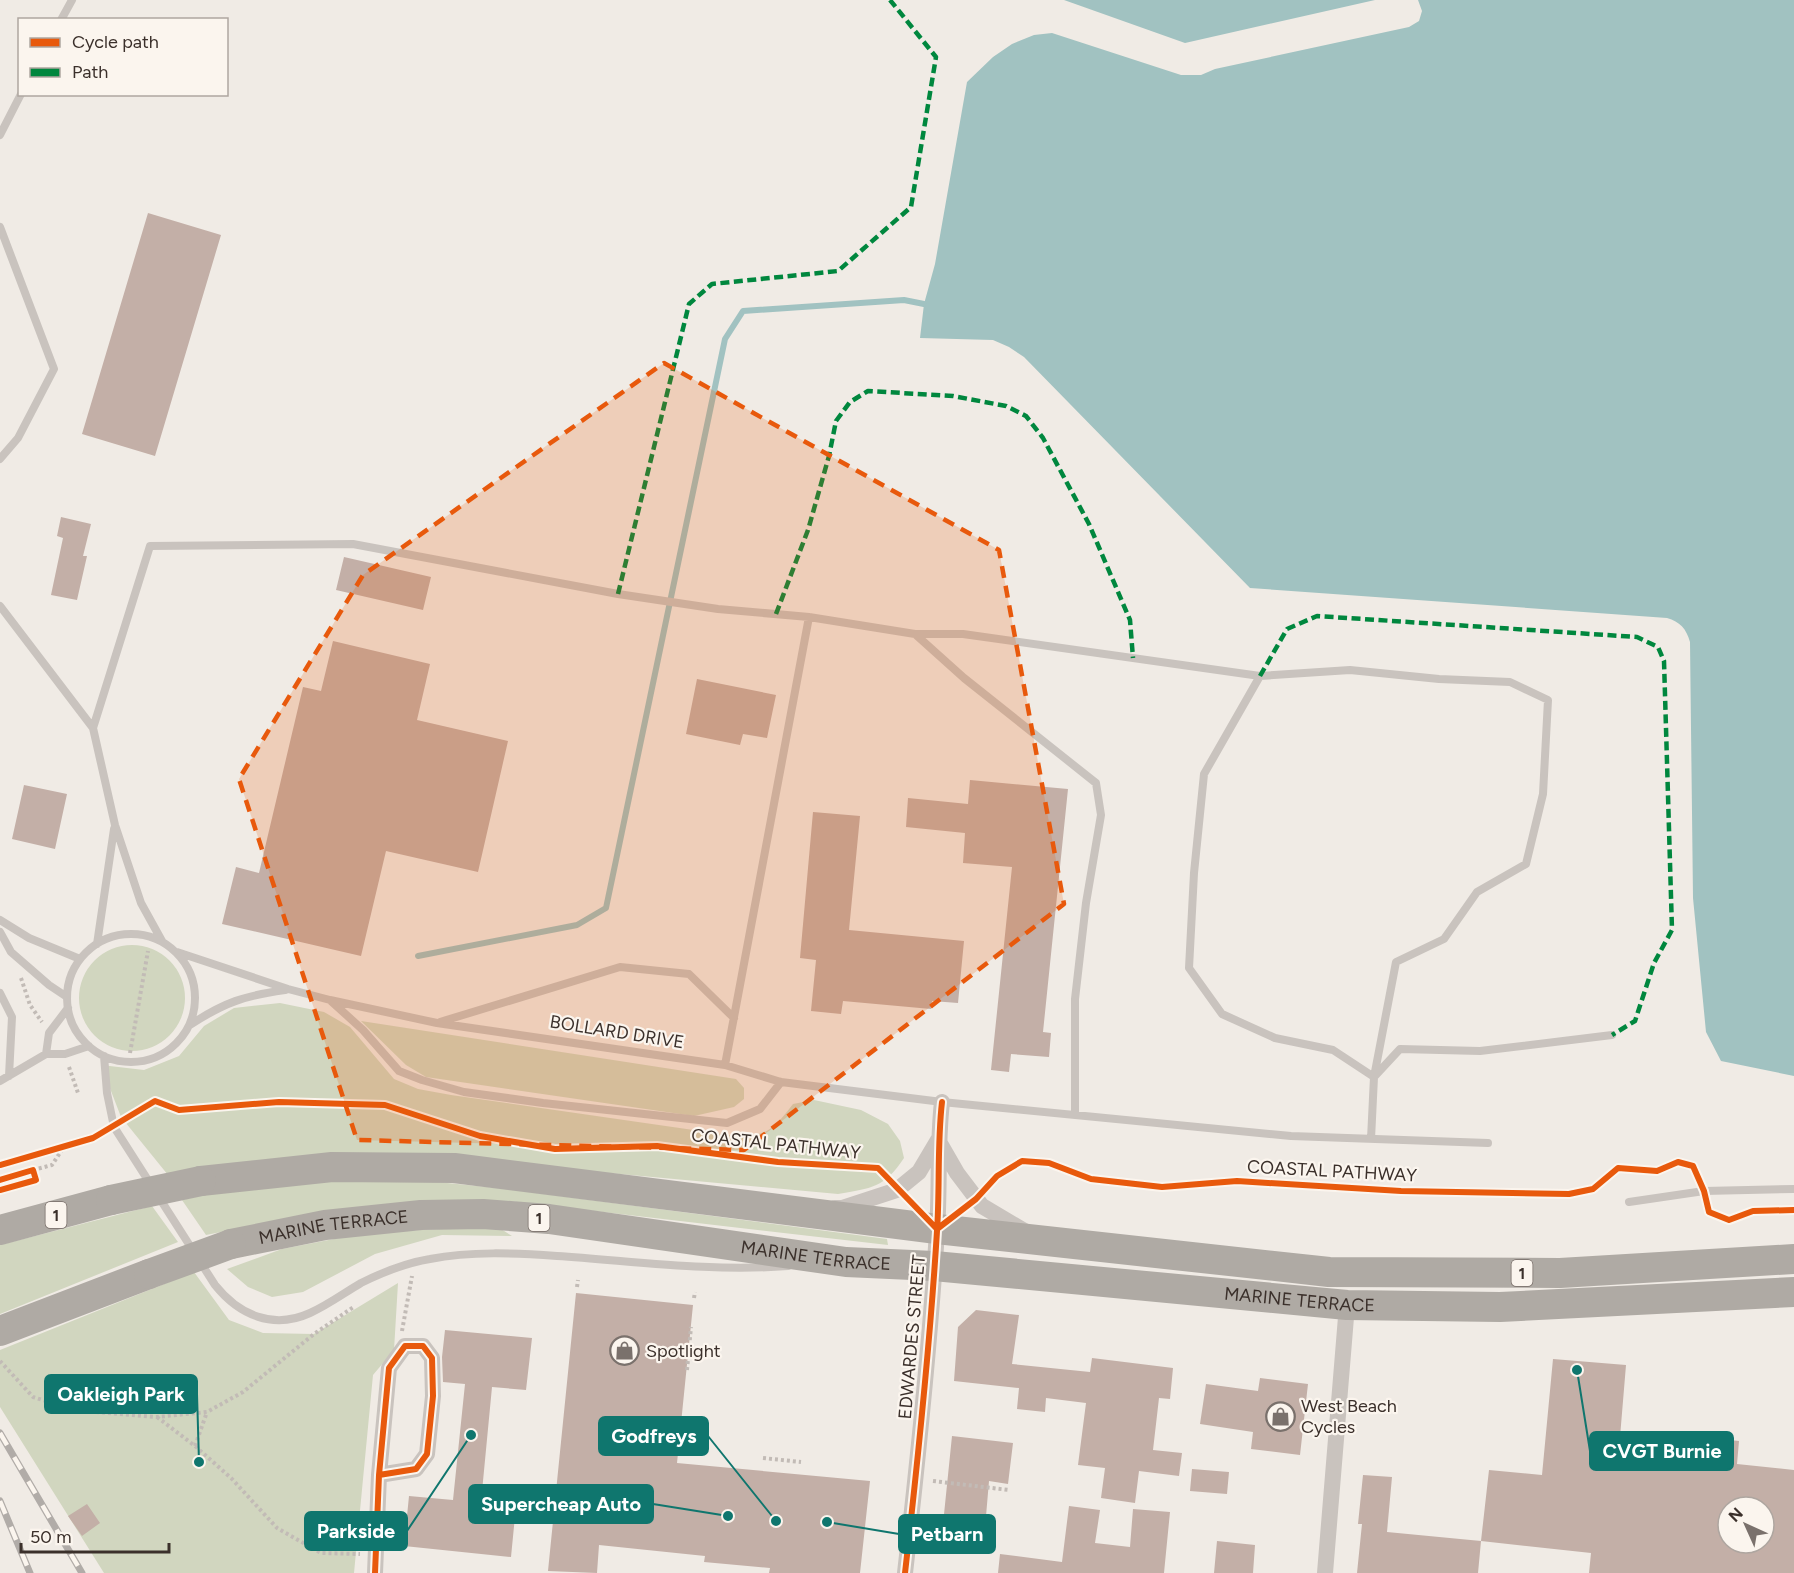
<svg xmlns="http://www.w3.org/2000/svg" width="1794" height="1573" font-family="Figtree,sans-serif">
	<style>
		.green { fill: #d1d6bf }
		.water { fill: #a1c2c1 }
		.lines { fill: none; stroke-linecap: round; stroke-linejoin: round }
		.stream { stroke: #a1c2c1; stroke-width: 6 }
		.building { fill: #c3afa7; fill-rule: evenodd }
		.path { stroke: #c2bbb6; stroke-width: 4; stroke-dasharray: 3 3; stroke-linecap: butt }
		.lane { stroke: #c9c3be; stroke-width: 8 }
		.street { stroke: #c9c3be; stroke-width: 16 }
		.highway { stroke: #afaaa4; stroke-width: 30 }
		.rail-casing { stroke: #b1aca8; stroke-width: 7 }
		.rail { stroke: #fbf5ee; stroke-width: 4.5; stroke-dasharray: 14; stroke-linecap: butt }
		.highway-bridge { stroke: #afaaa4; stroke-width: 30 }
		.quiet { stroke: #00873e; stroke-width: 4.5; stroke-dasharray: 9 4.5; stroke-linecap: butt }
		.cycleway-casing { stroke: #fbf5ee; stroke-width: 10 }
		.cycleway { stroke: #e8590c; stroke-width: 6 }
		.marked { fill: #e8590c; fill-opacity: 0.2; stroke: #e8590c; stroke-width: 4.5; stroke-dasharray: 12 8; stroke-linejoin: round }
		.labels { text-anchor: middle; stroke-width: 4.5; stroke-linejoin: round; paint-order: stroke }
		.shield { fill: #fbf5ee; stroke: #756b66; stroke-width: 1.5 }
		.shield-label { font-size: 16px; font-weight: bold; fill: #3b302b }
		.street-label { font-size: 18px; fill: #3b302b; stroke: #fbf5ee }
		.poi-label { font-size: 18px; fill: #3b302b; stroke: #fbf5ee; text-anchor: start }
		.leader { fill: none; stroke: #0f766e; stroke-width: 2 }
		.callout-dot { fill: #0f766e; stroke: #fbf5ee; stroke-width: 2 }
		.callout { fill: #0f766e; stroke: #0f766e; stroke-width: 2 }
		.callout-label { font-size: 20px; text-anchor: middle; font-weight: bold; fill: #fff }
	</style>
	<rect width="100%" height="100%" fill="#f0ebe5"/>
	<!-- green -->
	<path class="green" d="M79 998a53 53 0 1 1 106 0a53 53 0 1 1-106 0Z
		M 280,1003 L 324,1012 L 350,1027 L 394,1079 L 418,1089 L 451,1095 L 728,1135 C 765,1137 770,1134 793,1104 L 814,1100 L 861,1110 L 888,1124 L 900,1141 L 904,1158 C 884,1188 872,1188 838,1194 L 490,1162 L 168,1175 L 121,1117 L 101,1065 L 144,1070 L 179,1056 L 204,1026 L 234,1008 Z
		M 361,1021 L 736,1079 L 744,1088 L 744,1099 L 734,1107 L 694,1116 L 426,1077 L 406,1065 Z
		M 417,1180 L 507,1189 L 887,1239 L 888,1245 L 508,1201 L 417,1201 L 316,1213 L 206,1235 L 182,1200 C 258,1180 338,1182 417,1180 Z
		M 152,1206 L 178,1242 L 0,1314 L 0,1245 Z
		M 439,1229 L 501,1229 L 512,1236 L 442,1235 L 375,1254 L 303,1292 L 272,1297 L 248,1287 L 227,1269 L 282,1249 L 365,1233 Z
		M 194,1272 L 229,1320 L 263,1333 L 314,1334 L 398,1283 L 394,1350 L 373,1375 L 354,1573 L 104,1573 L 0,1407 L 0,1350 Z"/>
	<!-- water -->
	<path class="water" d="M 1064,0 L 1375,0 L 1185,43 Z
		M 1418,0 L 1794,0 L 1794,1076 L 1721,1061 L 1706,1032 L 1693,898 L 1690,642 C 1686,628 1680,622 1667,618 L 1250,588 L 1024,357 L 1009,347 L 993,340 L 920,338 L 924,304 L 935,264 L 967,82 L 993,57 L 1012,44 L 1034,35 L 1052,33 L 1181,75 L 1201,75 L 1215,69 L 1409,27 L 1419,21 L 1422,11 Z"/>
	<g class="lines">
		<!-- stream -->
		<path class="stream" d="M 418,956 L 577,925 L 606,908 L 725,339 L 743,311 L 904,300 L 924,304"/>
	</g>
	<!-- building -->
	<path class="building" d="M 148,213 L 221,235 L 155,456 L 82,434 Z
		M 61,517 L 91,524 L 83,556 L 87,556 L 77,600 L 51,595 L 63,538 L 57,536 Z
		M 344,557 L 431,577 L 423,610 L 336,590 Z
		M 333,641 L 430,664 L 417,720 L 508,741 L 478,872 L 386,851 L 361,956 L 222,924 L 236,867 L 259,873 L 303,687 L 321,691 Z
		M 697,679 L 776,695 L 767,738 L 743,734 L 740,745 L 686,734 Z
		M 970,780 L 1068,789 L 1043,1032 L 1051,1033 L 1049,1057 L 1011,1054 L 1009,1072 L 991,1070 L 1012,867 L 963,863 L 965,833 L 906,827 L 908,798 L 968,804 Z
		M 24,785 L 67,794 L 55,849 L 12,839 Z
		M 813,812 L 860,816 L 849,930 L 964,941 L 958,1003 L 932,1001 L 931,1009 L 843,1001 L 841,1014 L 811,1011 L 816,960 L 800,958 Z
		M 576,1293 L 693,1305 L 677,1463 L 870,1481 L 860,1573 L 769,1573 L 770,1568 L 704,1562 L 705,1556 L 599,1545 L 597,1573 L 548,1571 Z
		M 976,1310 L 1019,1315 L 1012,1364 L 1090,1372 L 1092,1358 L 1173,1368 L 1170,1399 L 1159,1398 L 1153,1450 L 1182,1453 L 1179,1476 L 1139,1471 L 1135,1503 L 1101,1498 L 1105,1468 L 1078,1465 L 1086,1403 L 1046,1398 L 1045,1412 L 1017,1409 L 1019,1388 L 954,1381 L 958,1327 Z
		M 445,1330 L 532,1338 L 526,1390 L 492,1387 L 481,1502 L 516,1506 L 511,1557 L 404,1546 L 409,1496 L 453,1500 L 465,1384 L 443,1382 L 442,1357 Z
		M 1553,1359 L 1626,1365 L 1619,1449 L 1664,1451 L 1665,1433 L 1739,1441 L 1737,1464 L 1794,1470 L 1794,1573 L 1589,1573 L 1591,1553 L 1481,1541 L 1489,1470 L 1542,1475 ZM 1728,1507 L 1764,1507 L 1764,1543 L 1728,1543 Z
		M 1260,1378 L 1308,1384 L 1300,1455 L 1251,1449 L 1253,1432 L 1200,1424 L 1206,1384 L 1258,1391 Z
		M 952,1436 L 1013,1443 L 1008,1484 L 989,1481 L 985,1528 L 943,1524 Z
		M 1192,1469 L 1229,1472 L 1227,1494 L 1190,1491 Z
		M 1363,1475 L 1392,1477 L 1387,1532 L 1481,1541 L 1478,1573 L 1357,1573 L 1362,1524 L 1358,1524 Z
		M 87,1504 L 100,1523 L 82,1536 L 68,1516 Z
		M 1069,1506 L 1100,1510 L 1095,1543 L 1130,1547 L 1133,1509 L 1170,1512 L 1164,1573 L 998,1573 L 1000,1554 L 1062,1562 Z
		M 1217,1541 L 1255,1545 L 1253,1573 L 1214,1573 Z"/>
	<g class="lines">
		<!-- path -->
		<path class="path" d="M 21,978 L 30,1005 L 42,1022
			M 130,1053 L 148,951
			M 69,1067 L 78,1093
			M 33,1170 L 52,1165 L 65,1145
			M 577,1287 L 578,1280
			M 694,1298 L 695,1292
			M 402,1331 L 412,1276
			M 0,1361 L 33,1397 L 74,1410 L 156,1417 L 207,1412 L 243,1392 L 314,1334 L 355,1306
			M 687,1370 L 691,1327
			M 157,1417 L 195,1446 L 232,1479 L 277,1528 L 321,1553 L 360,1554
			M 195,1446 L 207,1412
			M 763,1458 L 801,1462
			M 933,1481 L 1009,1490"/>
		<!-- lane -->
		<path class="lane" d="M 61,20 L 72,0
			M 0,135 L 21,94
			M 0,227 L 54,369 L 18,438 L 0,459
			M 0,606 L 93,728 L 115,825 L 141,903 L 162,941
			M 915,634 L 963,634 L 1260,676 L 1350,670 L 1439,679 L 1510,682 L 1548,700 L 1543,794 L 1526,864 L 1477,892 L 1444,939 L 1396,962 L 1374,1077 L 1333,1050 L 1275,1038 L 1222,1014 L 1189,968 L 1194,873 L 1204,774 L 1260,676
			M 93,728 L 150,546 L 353,544 L 618,594 L 718,609 L 809,617 L 915,634 L 964,678 L 1096,783 L 1101,815 L 1086,903 L 1075,999 L 1075,1115
			M 0,920 L 29,938 L 80,959
			M 0,932 L 11,952 L 49,985 L 67,997
			M67 998a64 64 0 1 1 128 0a64 64 0 1 1-128 0Z
			M 97,944 L 114,829
			M 177,952 L 288,989 L 330,1000 L 437,1023 L 725,1065 L 781,1082 L 942,1102 L 1291,1136 L 1488,1143
			M 0,993 L 12,1017 L 9,1076
			M 331,1001 L 363,1030 L 399,1071 L 422,1080 L 464,1092 L 543,1103 L 727,1123 L 760,1109 L 781,1082
			M 440,1022 L 620,967 L 689,974 L 734,1018
			M 190,1025 C 225,1002 244,996 285,990
			M 46,1054 L 49,1033 L 68,1008
			M 104,1056 L 107,1093 L 114,1127 L 215,1285 C 239,1315 273,1330 310,1313 C 328,1305 344,1293 361,1283 C 383,1272 406,1263 430,1259 C 471,1251 515,1253 557,1256 C 634,1261 711,1272 788,1266
			M 725,1065 L 809,617
			M 0,1081 L 46,1054 L 65,1054 L 89,1046
			M 1371,1139 L 1374,1077 L 1400,1049 L 1480,1051 L 1612,1035
			M 1629,1202 L 1704,1191 L 1794,1189"/>
		<!-- street -->
		<path class="street" d="M 938,1140 L 957,1173 L 982,1206 L 1026,1232
			M 835,1208 L 842,1208 L 897,1190 L 919,1172 L 938,1140
			M 375,1573 L 379,1475 L 389,1368 L 405,1346 L 423,1346 L 432,1358 L 433,1396 L 427,1454 L 416,1469 L 379,1475
			M 905,1573 C 918,1459 930,1345 937,1231 C 940,1188 937,1145 942,1102
			M 1325,1573 L 1347,1305"/>
		<!-- highway -->
		<g class="highway">
			<path d="M 201,1181 L 332,1167 L 454,1168 L 937,1229 L 1329,1272 L 1560,1273 L 1794,1259"/>
			<path d="M 0,1230 L 111,1200"/>
			<path id="s1" d="M 231,1244 L 325,1225 L 421,1215 L 483,1214 L 549,1219 L 846,1262 L 934,1266 L 1347,1305 L 1500,1307 L 1794,1292"/>
			<path d="M 0,1331 L 149,1274"/>
		</g>
		<defs>
			<path id="rail" d="M 0,1433 L 82,1573
				M 0,1501 L 30,1573"/>
		</defs>
		<!-- rail casing -->
		<use href="#rail" class="rail-casing"/>
		<!-- rail -->
		<use href="#rail" class="rail"/>
		<!-- highway-bridge -->
		<path class="highway-bridge" d="M 111,1200 L 201,1181
			M 149,1274 L 231,1244"/>
		<!-- quiet -->
		<path class="quiet" d="M 618,594 L 689,304 L 712,284 L 838,271 L 911,207 L 936,57 L 890,0
			M 776,614 L 808,530 L 829,456 L 836,421 L 850,402 L 868,391 L 953,396 L 1006,406 L 1026,416 L 1043,438 L 1089,524 L 1130,620 L 1133,658
			M 1260,676 L 1287,629 L 1317,616 L 1637,637 L 1658,647 L 1664,661 L 1672,930 L 1654,963 L 1635,1021 L 1612,1035"/>
		<defs>
			<path id="cycleway" d="M 0,1165 L 93,1138 L 155,1101 L 179,1110 L 279,1102 L 385,1105 L 480,1136 L 555,1149 L 657,1146 L 778,1162 L 878,1168 L 937,1229 L 976,1199 L 997,1176 L 1022,1161 L 1049,1163 L 1091,1179 L 1162,1187 L 1237,1181 L 1401,1191 L 1569,1194 L 1593,1189 L 1618,1168 L 1657,1171 L 1678,1162 L 1693,1166 L 1704,1191 L 1709,1212 L 1729,1220 L 1753,1211 L 1794,1210
				M 0,1180 L 33,1170 L 36,1180 L 0,1190
				M 375,1573 L 379,1475 L 389,1368 L 405,1346 L 423,1346 L 432,1358 L 433,1396 L 427,1454 L 416,1469 L 379,1475
				M 905,1573 C 918,1459 930,1345 937,1231 C 940,1188 937,1145 942,1102"/>
		</defs>
		<!-- cycleway casing -->
		<use href="#cycleway" class="cycleway-casing"/>
		<!-- cycleway -->
		<use href="#cycleway" class="cycleway"/>
	</g>
	<!-- marked area -->
	<path class="marked" d="M 664,363 L 999,550 L 1064,904 L 744,1150 L 357,1140 L 239,779 L 363,575 Z"/>
	<!-- icons -->
	<defs>
		<symbol id="shop-ring" viewBox="-11 -11 22 22"><circle r="9.5" fill="#fbf5ee" stroke="#7a716c" stroke-width="1.5"/><path d="M-5-2.5h2.3a2.7 3.5 0 0 1 5.4 0H5L5.5 6h-11ZM-1.5-2.5h3a1.5 2.3 0 0 0-3 0Z" fill="#7a716c"/></symbol>
	</defs>
	<g fill-rule="evenodd">
		<use href="#shop-ring" x="608" y="1334" width="33" height="33"/>
		<use href="#shop-ring" x="1264" y="1400" width="33" height="33"/>
	</g>
	<g class="labels">
		<!-- shield labels -->
		<g class="shield">
			<rect x="45.5" y="1202" width="21" height="26" rx="4.5"/>
			<rect x="528.5" y="1205" width="21" height="26" rx="4.5"/>
			<rect x="1511.5" y="1260" width="21" height="26" rx="4.5"/>
		</g>
		<g class="shield-label">
			<text x="56" y="1221">1</text>
			<text x="539" y="1224">1</text>
			<text x="1522" y="1279">1</text>
		</g>
		<!-- street labels -->
		<g class="street-label">
			<text transform="translate(617 1032) rotate(9)" y="6">BOLLARD DRIVE</text>
			<text transform="translate(776 1144) rotate(6)" y="6">COASTAL PATHWAY</text>
			<text transform="translate(1332 1171) rotate(3)" y="6">COASTAL PATHWAY</text>
			<text dy="6" stroke="none"><textPath href="#s1" startOffset="104">MARINE TERRACE</textPath></text>
			<text dy="6" stroke="none"><textPath href="#s1" startOffset="590">MARINE TERRACE</textPath></text>
			<text dy="6" stroke="none"><textPath href="#s1" startOffset="1076">MARINE TERRACE</textPath></text>
			<text transform="translate(912 1337) rotate(-85)" y="6">EDWARDES STREET</text>
		</g>
		<!-- poi labels -->
		<g class="poi-label">
			<text x="646" y="1357">Spotlight</text>
			<text x="1301" y="1412">West Beach<tspan x="1301" dy="21">Cycles</tspan></text>
		</g>
	</g>
	<!-- callouts -->
	<path class="leader" d="M199 1462L197 1394M776 1521L708 1436M1577 1370L1590 1451M728 1516L653 1504M471 1435L407 1531M827 1522L899 1534"/>
	<g class="callout-dot">
		<circle cx="199" cy="1462" r="6"/>
		<circle cx="776" cy="1521" r="6"/>
		<circle cx="1577" cy="1370" r="6"/>
		<circle cx="728" cy="1516" r="6"/>
		<circle cx="471" cy="1435" r="6"/>
		<circle cx="827" cy="1522" r="6"/>
	</g>
	<g class="callout">
		<rect x="45" y="1375" width="152" height="38" rx="6"/>
		<rect x="599" y="1417" width="109" height="38" rx="6"/>
		<rect x="1590" y="1432" width="143" height="38" rx="6"/>
		<rect x="469" y="1485" width="184" height="38" rx="6"/>
		<rect x="305" y="1512" width="102" height="38" rx="6"/>
		<rect x="899" y="1515" width="96" height="38" rx="6"/>
	</g>
	<g class="callout-label">
		<text x="121" y="1401">Oakleigh Park</text>
		<text x="654" y="1443">Godfreys</text>
		<text x="1662" y="1458">CVGT Burnie</text>
		<text x="561" y="1511">Supercheap Auto</text>
		<text x="356" y="1538">Parkside</text>
		<text x="947" y="1541">Petbarn</text>
	</g>
	<!-- legend -->
	<rect x="18" y="18" width="210" height="78" fill="#fbf5ee" stroke="#aea6a0" stroke-width="1.5"/>
	<rect x="30" y="38" width="30" height="9" fill="#e8590c" stroke="#aea6a0" stroke-width="1.5"/>
	<text x="72" y="48" font-size="18" fill="#3b302b">Cycle path</text>
	<rect x="30" y="68" width="30" height="9" fill="#00873e" stroke="#aea6a0" stroke-width="1.5"/>
	<text x="72" y="78" font-size="18" fill="#3b302b">Path</text>
	<!-- north arrow -->
	<g transform="translate(1746 1525) rotate(315)"><circle r="28" fill="#fbf5ee" stroke="#aea6a0" stroke-width="1.5"/>
	<path d="M0-4.5L10 22L0 15L-10 22Z" fill="#7a716c"/>
	<text y="-9" font-size="16" font-weight="bold" text-anchor="middle" fill="#3b302b">N</text>
	</g>
	<!-- scale -->
	<path d="M21 1543v9h148v-9" fill="none" stroke="#3b302b" stroke-width="3"/>
	<text x="30" y="1543" font-size="18" fill="#3b302b" stroke="#fbf5ee" stroke-width="4.5" paint-order="stroke">50 m</text>
</svg>
